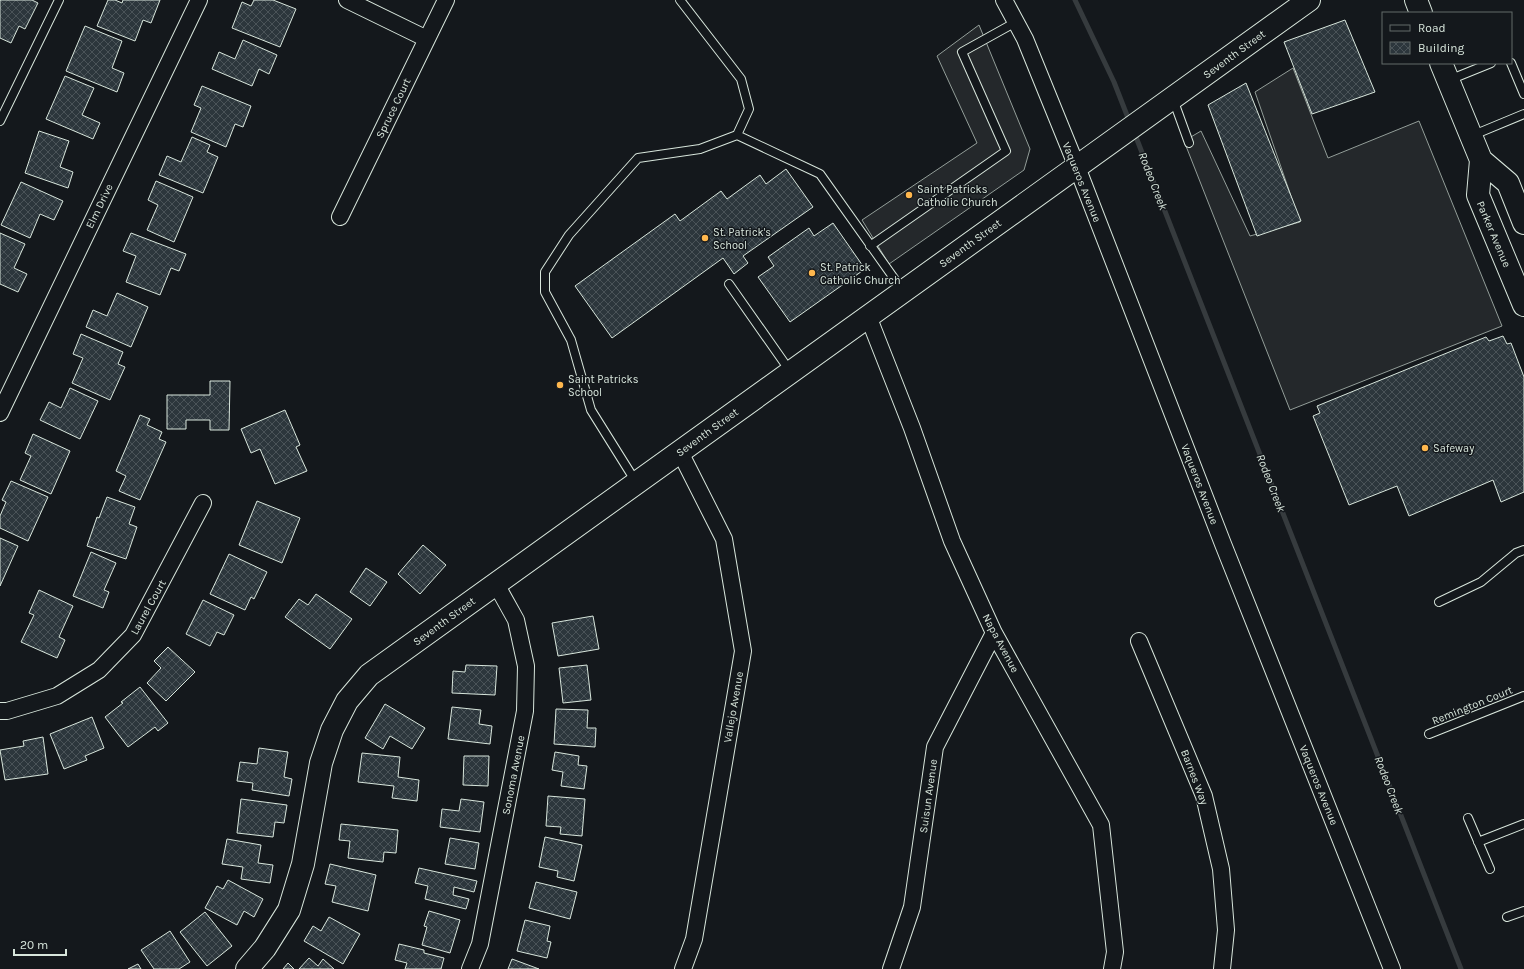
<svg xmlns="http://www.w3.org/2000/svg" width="1524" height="969" font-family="Karla,sans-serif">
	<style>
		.parking { fill: #24282b; stroke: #939e99 }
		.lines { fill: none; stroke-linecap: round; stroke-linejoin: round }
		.stream { stroke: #363b3e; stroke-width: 5 }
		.building { fill: url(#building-cross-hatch); stroke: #d8e6dc }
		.lane-casing { stroke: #d8e6dc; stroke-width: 10 }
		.street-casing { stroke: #d8e6dc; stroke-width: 18 }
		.secondary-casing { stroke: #d8e6dc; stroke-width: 24 }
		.lane { stroke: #14181c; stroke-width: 8 }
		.street { stroke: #14181c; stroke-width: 16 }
		.secondary { stroke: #14181c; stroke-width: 22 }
		.poi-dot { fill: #ffb74d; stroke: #14181c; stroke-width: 1.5 }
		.labels { text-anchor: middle; stroke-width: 3; stroke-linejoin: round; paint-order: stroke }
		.street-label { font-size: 11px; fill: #d8e6dc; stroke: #14181c }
		.poi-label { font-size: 11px; fill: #d8e6dc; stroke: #14181c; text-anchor: start }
		.water-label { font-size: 12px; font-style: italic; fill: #d8e6dc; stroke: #14181c }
	</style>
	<defs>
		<pattern id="building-cross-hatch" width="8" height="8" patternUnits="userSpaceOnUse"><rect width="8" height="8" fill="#2c363c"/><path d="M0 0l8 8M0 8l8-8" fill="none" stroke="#4a5358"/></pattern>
	</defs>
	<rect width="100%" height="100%" fill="#14181c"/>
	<!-- parking -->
	<path class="parking" d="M 979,25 L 1030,149 L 1024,170 L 889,264 L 862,220 L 977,143 L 937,56 Z
		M 1293,68 L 1328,158 L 1419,121 L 1502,326 L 1290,410 L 1184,141 L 1201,131 L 1250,236 L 1300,222 L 1255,92 Z"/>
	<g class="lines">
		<!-- stream -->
		<path class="stream" d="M 1075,0 L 1114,82 L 1130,123
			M 1134,132 L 1461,969"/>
	</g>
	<!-- building -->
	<path class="building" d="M 0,0 L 32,0 L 38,3 L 25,29 L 19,26 L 11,43 L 0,38 Z
		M 108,0 L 115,0 L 122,3 L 123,0 L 160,0 L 151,23 L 143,20 L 135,41 L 97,26 Z
		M 254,0 L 273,0 L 296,9 L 280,47 L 232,28 L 242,2 L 251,6 Z
		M 1345,20 L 1375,92 L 1312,114 L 1284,42 Z
		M 85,26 L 122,41 L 112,68 L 124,73 L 117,92 L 66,71 Z
		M 243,40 L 277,55 L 269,74 L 259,69 L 252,86 L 212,69 L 219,52 L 235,59 Z
		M 65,76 L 94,88 L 82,115 L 100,123 L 93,139 L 46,119 Z
		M 1246,83 L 1301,221 L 1257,236 L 1208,105 Z
		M 202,86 L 251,106 L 243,127 L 235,124 L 226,147 L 191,132 L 201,108 L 194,105 Z
		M 39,131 L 69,141 L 60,167 L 73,172 L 68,188 L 25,173 Z
		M 192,137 L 210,145 L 207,152 L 218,157 L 203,193 L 159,175 L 167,156 L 181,162 Z
		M 786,169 L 813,207 L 743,256 L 748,263 L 734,274 L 723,258 L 612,338 L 575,286 L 675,214 L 680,221 L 721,191 L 727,199 L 760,175 L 766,184 Z
		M 156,181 L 193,197 L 174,242 L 147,230 L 158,205 L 148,200 Z
		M 21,182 L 63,201 L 54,220 L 40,214 L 30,238 L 1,225 Z
		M 833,223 L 865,269 L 790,322 L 758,277 L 774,266 L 768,257 L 809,228 L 814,236 Z
		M 0,233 L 25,244 L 14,268 L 27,274 L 18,292 L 0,284 Z
		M 131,233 L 186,254 L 179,271 L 171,268 L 160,295 L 126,282 L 136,256 L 123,251 Z
		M 117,293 L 148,307 L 131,347 L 86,327 L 93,310 L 107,316 Z
		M 81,334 L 123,352 L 118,364 L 125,367 L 110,400 L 72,383 L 83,358 L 73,354 Z
		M 1503,336 L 1507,344 L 1511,343 L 1524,377 L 1524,492 L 1501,502 L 1493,480 L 1409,516 L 1397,486 L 1349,505 L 1313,416 L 1320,413 L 1317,406 L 1486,337 L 1489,341 Z
		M 210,381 L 230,381 L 229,430 L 210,430 L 210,420 L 186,420 L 186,429 L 167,429 L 167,395 L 210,395 Z
		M 70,388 L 98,401 L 80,439 L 40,420 L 49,402 L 61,408 Z
		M 285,410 L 300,445 L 296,447 L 307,471 L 275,484 L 260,449 L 251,453 L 241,429 Z
		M 140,415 L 150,419 L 147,425 L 162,432 L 159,439 L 166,442 L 140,500 L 119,491 L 126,476 L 116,471 Z
		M 33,434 L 70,451 L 51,494 L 20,480 L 31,456 L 25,453 Z
		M 11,481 L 48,497 L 28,541 L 0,528 L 0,516 L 6,502 L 2,500 Z
		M 107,497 L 135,507 L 129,524 L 137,527 L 126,559 L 87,546 L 97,517 L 99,518 Z
		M 257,501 L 300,518 L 282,563 L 239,545 Z
		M 0,538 L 18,546 L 0,586 Z
		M 423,545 L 446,565 L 420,594 L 398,574 Z
		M 91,552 L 116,563 L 104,590 L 109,592 L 103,608 L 73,596 Z
		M 229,554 L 267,572 L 254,599 L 251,597 L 245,610 L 210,594 Z
		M 366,568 L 387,582 L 370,606 L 350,592 Z
		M 39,590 L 73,606 L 59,637 L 65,640 L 57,658 L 21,642 L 34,615 L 29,613 Z
		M 316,594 L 352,619 L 330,649 L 285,617 L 299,599 L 308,605 Z
		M 203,600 L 234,615 L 224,635 L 217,632 L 210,646 L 186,634 Z
		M 593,616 L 599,649 L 558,656 L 552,623 Z
		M 168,647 L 195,672 L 166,701 L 147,683 L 161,668 L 154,661 Z
		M 466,665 L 497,666 L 495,695 L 452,693 L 453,671 L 465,672 Z
		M 587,665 L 591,700 L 563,703 L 559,668 Z
		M 140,687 L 168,723 L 158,731 L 155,727 L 128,747 L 105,717 L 123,703 L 121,702 Z
		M 385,704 L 425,728 L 412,749 L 390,736 L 383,749 L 365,738 Z
		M 452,707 L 481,710 L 479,724 L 492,726 L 490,744 L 448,739 Z
		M 556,709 L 588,710 L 587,728 L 596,728 L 595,747 L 554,744 Z
		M 92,717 L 104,748 L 85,756 L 87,760 L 64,769 L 50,734 Z
		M 43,737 L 48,774 L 5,780 L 0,750 L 24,746 L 23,741 Z
		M 259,748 L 288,752 L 284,777 L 292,779 L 289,796 L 252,790 L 253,783 L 237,781 L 240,762 L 257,764 Z
		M 555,752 L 579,756 L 578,765 L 587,766 L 584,789 L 561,786 L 563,772 L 552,770 Z
		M 362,753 L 400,757 L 398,777 L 419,780 L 417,801 L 392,798 L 394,786 L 358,782 Z
		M 464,756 L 489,756 L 488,786 L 463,785 Z
		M 548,796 L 585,799 L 582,836 L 560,834 L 561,827 L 546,826 Z
		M 241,799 L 287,805 L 284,823 L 275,822 L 273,837 L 237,833 Z
		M 461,799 L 484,802 L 480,832 L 440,827 L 442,809 L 459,811 Z
		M 341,824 L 398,830 L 396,853 L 384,852 L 383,862 L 348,858 L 350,841 L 339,840 Z
		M 545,837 L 582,845 L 574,881 L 557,877 L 558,871 L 539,867 Z
		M 450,838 L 479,843 L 475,869 L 445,864 Z
		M 227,839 L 261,845 L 258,863 L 273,865 L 270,883 L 241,879 L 243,867 L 222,864 Z
		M 330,864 L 376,875 L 368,911 L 332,902 L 336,886 L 325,884 Z
		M 419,868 L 477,881 L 474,892 L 454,887 L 453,895 L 469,899 L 466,909 L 425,899 L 428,886 L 415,883 Z
		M 228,880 L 263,899 L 254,917 L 244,911 L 237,925 L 205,908 L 217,886 L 223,889 Z
		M 536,882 L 577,892 L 570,919 L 529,908 Z
		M 429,911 L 460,920 L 450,953 L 422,945 L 427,927 L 424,926 Z
		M 205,912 L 232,946 L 207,966 L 180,932 Z
		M 329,917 L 360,934 L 343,964 L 304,941 L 313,926 L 321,931 Z
		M 525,920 L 550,926 L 547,941 L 551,942 L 547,958 L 517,951 Z
		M 170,931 L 190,962 L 179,969 L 154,969 L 141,950 Z
		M 399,944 L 424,950 L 424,953 L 444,958 L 441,969 L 405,969 L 407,963 L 395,960 Z
		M 309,958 L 318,966 L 323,959 L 334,969 L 299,969 Z
		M 512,959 L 539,969 L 508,969 Z
		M 288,963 L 294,969 L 283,969 Z
		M 138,964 L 141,969 L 128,969 Z"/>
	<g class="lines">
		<defs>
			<path id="lane" d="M 680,0 L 741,79 L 749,109 L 737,135
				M 1511,63 L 1524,94
				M 1449,80 L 1491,63
				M 1173,99 L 1189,143
				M 0,121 L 59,0
				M 1471,136 L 1524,114
				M 870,246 L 1006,151 L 962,52 L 1016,22
				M 729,284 L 790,371
				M 636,482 L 591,410 L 571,340 L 545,292 L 545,272 L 569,235 L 638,158 L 700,149 L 737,135 L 820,174 L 903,291
				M 1439,602 L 1481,582 L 1516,553 L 1524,550
				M 1429,734 L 1524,696
				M 1468,818 L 1490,869
				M 1478,842 L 1524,824
				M 1507,917 L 1524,911"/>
			<path id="street" d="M 347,0 L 427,39
				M 1004,0 L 1025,39 L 1077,167 L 1223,544 L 1392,969
				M 340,217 L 446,0
				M 868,316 L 912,428 L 952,541 L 994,633 L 1101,825 L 1115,952 L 1112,969
				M 0,413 L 199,0
				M 680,452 L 724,539 L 743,651 L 694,939 L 683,969
				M 1139,641 L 1204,796 L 1221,869 L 1226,930 L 1222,969
				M 0,711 L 7,711 L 57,696 L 99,670 L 133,635 L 203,503
				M 470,969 L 480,944 L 525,711 L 526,666 L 516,620 L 496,584
				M 891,969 L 912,907 L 935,747 L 994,633"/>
			<path id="secondary" d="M 1416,0 L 1421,13
				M 1441,63 L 1481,160 L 1508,183 L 1524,223
				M 1481,160 L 1478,195 L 1524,305
				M 247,969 L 265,948 L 289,910 L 303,864 L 321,763 L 332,730 L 347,701 L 369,675 L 1309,0"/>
		</defs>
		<!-- lane casing -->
		<use href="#lane" class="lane-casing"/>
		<!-- street casing -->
		<use href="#street" class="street-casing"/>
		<!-- secondary casing -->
		<use href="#secondary" class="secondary-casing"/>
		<!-- lane -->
		<use href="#lane" class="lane"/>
		<!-- street -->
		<use href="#street" class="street"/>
		<!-- secondary -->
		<use href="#secondary" class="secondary"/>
	</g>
	<!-- markers -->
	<g class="poi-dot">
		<circle cx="909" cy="195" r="4"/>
		<circle cx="705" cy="238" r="4"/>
		<circle cx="812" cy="273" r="4"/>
		<circle cx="560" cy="385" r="4"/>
		<circle cx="1425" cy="448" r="4"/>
	</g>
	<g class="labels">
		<!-- street labels -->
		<g class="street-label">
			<text transform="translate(1234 54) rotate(-36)" y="4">Seventh Street</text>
			<text transform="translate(393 108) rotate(-64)" y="4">Spruce Court</text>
			<text transform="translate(1082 182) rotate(68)" y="4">Vaqueros Avenue</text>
			<text transform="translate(99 206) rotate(-64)" y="4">Elm Drive</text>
			<text transform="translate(1494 234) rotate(67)" y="4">Parker Avenue</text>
			<text transform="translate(970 243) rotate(-36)" y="4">Seventh Street</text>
			<text transform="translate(707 432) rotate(-36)" y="4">Seventh Street</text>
			<text transform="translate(1200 484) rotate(69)" y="4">Vaqueros Avenue</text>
			<text transform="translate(148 607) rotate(-61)" y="4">Laurel Court</text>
			<text transform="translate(444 621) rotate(-36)" y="4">Seventh Street</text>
			<text transform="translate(1001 643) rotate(62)" y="4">Napa Avenue</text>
			<text transform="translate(1472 705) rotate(-22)" y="4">Remington Court</text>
			<text transform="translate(733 707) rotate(-80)" y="4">Vallejo Avenue</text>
			<text transform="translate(513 775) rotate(-79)" y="4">Sonoma Avenue</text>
			<text transform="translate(1195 777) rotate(69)" y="4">Barnes Way</text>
			<text transform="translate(1319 785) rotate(68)" y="4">Vaqueros Avenue</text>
			<text transform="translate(928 796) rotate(-82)" y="4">Suisun Avenue</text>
		</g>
		<!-- poi labels -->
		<g class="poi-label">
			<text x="917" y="193">Saint Patricks<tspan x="917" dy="13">Catholic Church</tspan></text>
			<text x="713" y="236">St. Patrick's<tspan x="713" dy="13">School</tspan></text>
			<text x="820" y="271">St. Patrick<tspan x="820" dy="13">Catholic Church</tspan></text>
			<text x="568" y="383">Saint Patricks<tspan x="568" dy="13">School</tspan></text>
			<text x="1433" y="452">Safeway</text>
		</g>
		<!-- water labels -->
		<g class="water-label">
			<text transform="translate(1153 181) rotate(69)" y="4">Rodeo Creek</text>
			<text transform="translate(1271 483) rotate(69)" y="4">Rodeo Creek</text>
			<text transform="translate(1389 785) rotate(69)" y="4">Rodeo Creek</text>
		</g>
	</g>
	<!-- legend -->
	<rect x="1382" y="12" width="130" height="52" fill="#14181c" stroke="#626a69"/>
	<rect x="1390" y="25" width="20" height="6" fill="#14181c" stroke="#626a69"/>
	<text x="1418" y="32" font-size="12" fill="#d8e6dc">Road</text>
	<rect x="1390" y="42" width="20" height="12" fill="url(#building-cross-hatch)" stroke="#626a69"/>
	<text x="1418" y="52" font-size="12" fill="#d8e6dc">Building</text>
	<!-- scale -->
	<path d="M14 949v6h52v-6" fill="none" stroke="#d8e6dc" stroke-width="2"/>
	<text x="20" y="949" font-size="12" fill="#d8e6dc" stroke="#14181c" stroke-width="3" paint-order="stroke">20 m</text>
</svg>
